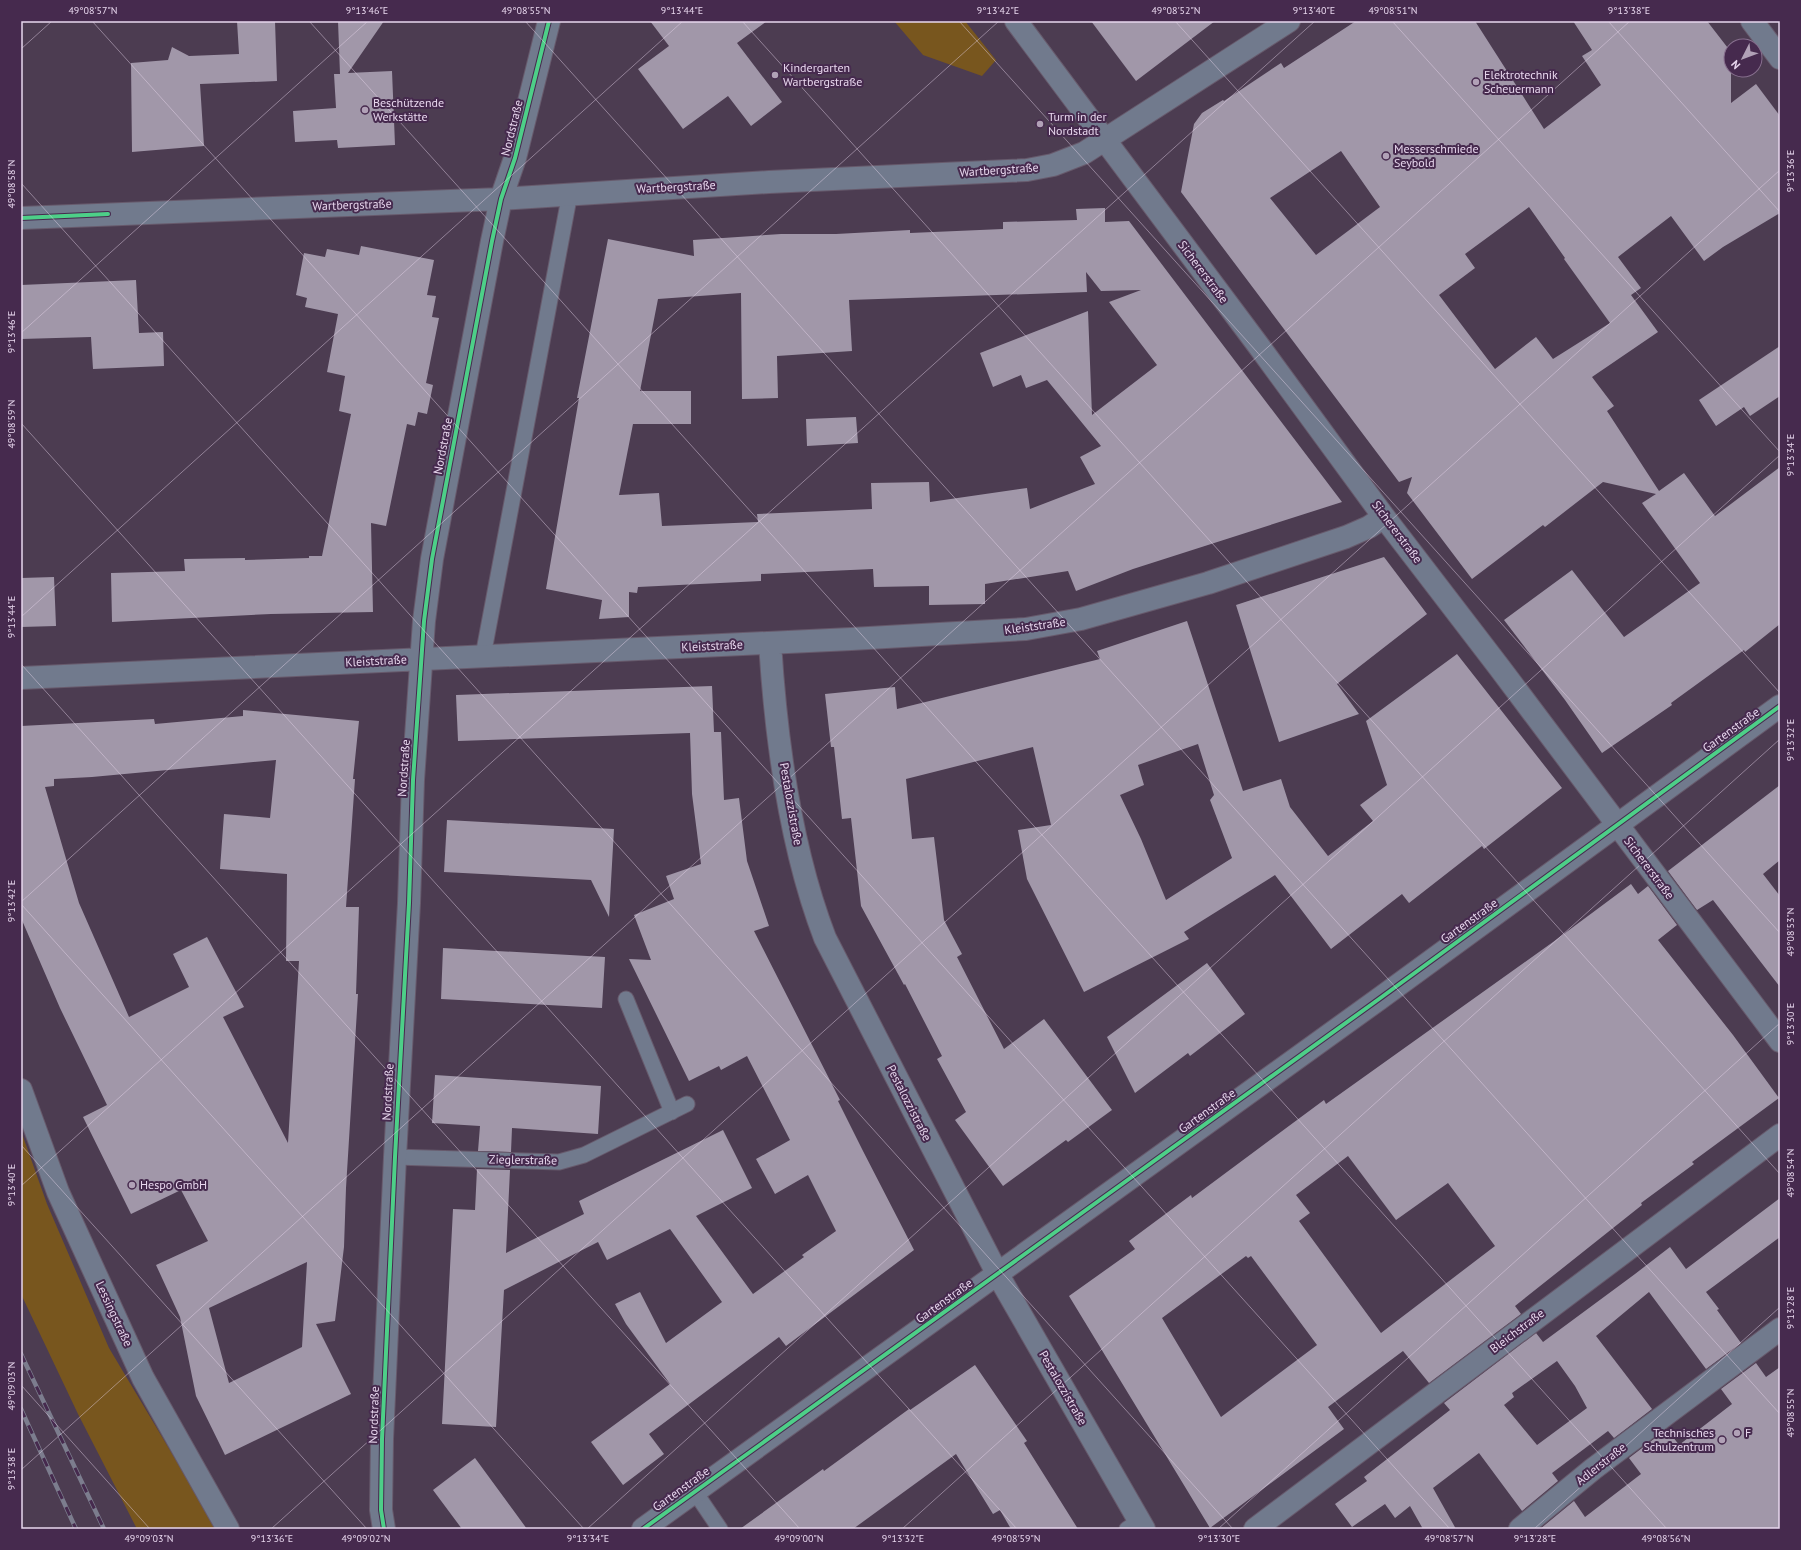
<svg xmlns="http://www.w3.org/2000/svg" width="1801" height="1550" font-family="'PT Sans',sans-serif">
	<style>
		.green { fill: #78561e }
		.building { fill: #a197a9; fill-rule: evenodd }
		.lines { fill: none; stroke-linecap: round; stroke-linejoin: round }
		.service-casing { stroke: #675a6c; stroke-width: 17 }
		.minor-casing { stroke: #675a6c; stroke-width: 24 }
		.service { stroke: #717a8d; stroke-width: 15 }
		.minor { stroke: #717a8d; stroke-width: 22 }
		.rail-casing { stroke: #7c7d8e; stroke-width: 4.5 }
		.rail { stroke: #462a4e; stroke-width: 3; stroke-dasharray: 9; stroke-linecap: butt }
		.cycleway-casing { stroke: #462a4e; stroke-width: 6 }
		.cycleway { stroke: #4dcf88; stroke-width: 4 }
		.ticks { fill: none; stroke: #e8d7ee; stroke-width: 1; stroke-opacity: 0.45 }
		.poi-dot { fill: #b1a1b7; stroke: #462a4e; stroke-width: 1.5 }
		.labels { text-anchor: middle; stroke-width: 4; stroke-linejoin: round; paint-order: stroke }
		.poi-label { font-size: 12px; fill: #e8d7ee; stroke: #462a4e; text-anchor: start }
		.street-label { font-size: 12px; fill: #e8d7ee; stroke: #462a4e }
		.neatline { fill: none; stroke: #e8d7ee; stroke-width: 1.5 }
		.ticks-label { font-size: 10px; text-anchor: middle; fill: #e8d7ee }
	</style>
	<rect width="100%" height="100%" fill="#4c3c51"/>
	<!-- green -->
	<path class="green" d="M 894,21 L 965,21 L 996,60 L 982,76 L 923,55 Z
		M 21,1131 L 47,1204 L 109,1348 L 217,1529 L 137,1529 L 78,1414 L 21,1294 Z"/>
	<!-- building -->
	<path class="building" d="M 237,21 L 275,21 L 277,81 L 200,84 L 204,146 L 132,152 L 131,63 L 168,60 L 172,47 L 189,56 L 239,54 Z
		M 338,21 L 384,21 L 348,73 L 392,71 L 395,145 L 338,148 L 337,140 L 295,142 L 293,111 L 336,108 L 334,74 L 340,74 Z
		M 650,21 L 767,21 L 737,43 L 782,102 L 751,126 L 728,96 L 683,129 L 638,69 L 669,46 Z
		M 1091,21 L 1215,21 L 1136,81 Z
		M 1356,21 L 1475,21 L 1544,129 L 1601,85 L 1582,56 L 1592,50 L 1573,21 L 1707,21 L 1731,52 L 1731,103 L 1756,84 L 1780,116 L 1780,213 L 1723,247 L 1704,261 L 1671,216 L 1618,257 L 1641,288 L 1631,295 L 1658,332 L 1592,377 L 1614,406 L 1607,411 L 1659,491 L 1684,473 L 1715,516 L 1780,467 L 1780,624 L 1745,652 L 1744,650 L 1671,703 L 1672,705 L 1602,753 L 1565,700 L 1504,620 L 1572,570 L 1624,637 L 1700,583 L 1642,503 L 1656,494 L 1603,482 L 1545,527 L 1543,525 L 1472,579 L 1407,493 L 1412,477 L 1399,482 L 1181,192 L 1194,124 L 1202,113 L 1223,100 L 1224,101 L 1281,63 L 1284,68 ZM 1341,151 L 1380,207 L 1316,255 L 1270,198 ZM 1529,207 L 1565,258 L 1564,259 L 1610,323 L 1553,359 L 1536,337 L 1495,369 L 1439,295 L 1475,268 L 1465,254 Z
		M 1105,208 L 1105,222 L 1129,221 L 1342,502 L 1133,569 L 1076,591 L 1068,571 L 985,584 L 985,604 L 929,605 L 929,586 L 874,587 L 873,569 L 761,574 L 761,581 L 638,587 L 637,593 L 629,592 L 629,617 L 599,619 L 602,600 L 546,589 L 579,398 L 577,398 L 608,239 L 694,256 L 693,240 L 781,234 L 836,234 L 910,230 L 910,233 L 1003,229 L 1003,222 L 1077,220 L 1076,209 ZM 1086,272 L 1101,291 L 1141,290 L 1109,302 L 1157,365 L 1092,415 L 1088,311 L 980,353 L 993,387 L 1021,375 L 1026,388 L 1047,380 L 1101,446 L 1080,457 L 1095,484 L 1030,509 L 1027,488 L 930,502 L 929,482 L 871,483 L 872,509 L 757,514 L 758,522 L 662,526 L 659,493 L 619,495 L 633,424 L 691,424 L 691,391 L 640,391 L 658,299 L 741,293 L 742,399 L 778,398 L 777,356 L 852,351 L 849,300 L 1087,292 Z
		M 361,246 L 434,260 L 427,295 L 436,296 L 432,317 L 439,318 L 426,383 L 433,385 L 427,414 L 418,412 L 415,426 L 407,424 L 386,526 L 371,523 L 373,612 L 271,614 L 112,622 L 111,573 L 185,571 L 184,559 L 245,558 L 245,560 L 309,558 L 309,556 L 322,556 L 351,414 L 339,411 L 345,376 L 327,372 L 338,314 L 305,307 L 307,298 L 296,295 L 304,253 L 325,257 L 327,249 L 359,255 Z
		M 136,280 L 139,333 L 163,332 L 164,366 L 93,369 L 91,337 L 21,339 L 21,285 Z
		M 1780,346 L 1780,396 L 1750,416 L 1744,407 L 1716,426 L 1699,400 Z
		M 856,417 L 858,443 L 807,446 L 806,419 Z
		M 1384,557 L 1427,614 L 1337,684 L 1359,714 L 1279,742 L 1236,605 Z
		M 54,577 L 56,626 L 21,627 L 21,578 Z
		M 1187,621 L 1243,791 L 1281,779 L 1290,807 L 1328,856 L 1373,821 L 1360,805 L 1387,785 L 1366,721 L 1457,654 L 1562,788 L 1484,849 L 1482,846 L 1409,903 L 1402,894 L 1331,949 L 1275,875 L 1184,932 L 1189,939 L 1084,992 L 1027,879 L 1018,830 L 1051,825 L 1033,747 L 906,779 L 912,839 L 934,837 L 944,920 L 962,954 L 957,957 L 1004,1049 L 1044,1019 L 1112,1110 L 1068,1142 L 1066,1140 L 1003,1186 L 955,1120 L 966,1112 L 937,1059 L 942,1056 L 905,984 L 904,985 L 861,906 L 851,818 L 842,819 L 834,747 L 831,747 L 825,694 L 895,687 L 897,709 L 1100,659 L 1097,651 ZM 1198,744 L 1214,795 L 1210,800 L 1232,858 L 1166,900 L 1141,839 L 1120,795 L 1144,785 L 1138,765 Z
		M 712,686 L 714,732 L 721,732 L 724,800 L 739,798 L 747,861 L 769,926 L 754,931 L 840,1100 L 838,1101 L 863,1151 L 914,1250 L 786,1346 L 779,1337 L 649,1434 L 664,1454 L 623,1485 L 591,1442 L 670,1384 L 626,1324 L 615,1304 L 640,1292 L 666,1343 L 722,1302 L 670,1229 L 607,1260 L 598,1242 L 504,1290 L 496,1427 L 442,1424 L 453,1209 L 475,1210 L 477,1169 L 510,1170 L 506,1253 L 584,1214 L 579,1201 L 723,1130 L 752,1188 L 696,1216 L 753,1294 L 804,1257 L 802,1255 L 836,1231 L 808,1175 L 775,1194 L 756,1159 L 790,1140 L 747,1056 L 721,1070 L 719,1066 L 689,1081 L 629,959 L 651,960 L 634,915 L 674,899 L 666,876 L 701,864 L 692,794 L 690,733 L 458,741 L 456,695 Z
		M 243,710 L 359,721 L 353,779 L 355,779 L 346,907 L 359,907 L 356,994 L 358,994 L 346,1188 L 344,1247 L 335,1321 L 316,1324 L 351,1394 L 225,1455 L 196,1396 L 180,1317 L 156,1265 L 208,1241 L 181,1190 L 131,1214 L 83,1117 L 107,1105 L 60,1008 L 21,918 L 21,726 L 154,719 L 155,724 L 243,716 ZM 276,760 L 270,818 L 224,814 L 220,869 L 287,874 L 286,961 L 299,961 L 288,1143 L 223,1017 L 244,1007 L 207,937 L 173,954 L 189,987 L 129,1017 L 79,903 L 45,787 L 54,786 L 54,779 L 92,777 ZM 307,1262 L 302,1347 L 229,1383 L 209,1308 Z
		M 1780,785 L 1780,860 L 1763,874 L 1780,896 L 1780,987 L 1713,900 L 1697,910 L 1668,871 Z
		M 447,820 L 614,829 L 609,917 L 591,880 L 444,872 Z
		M 1631,884 L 1638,894 L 1648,886 L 1677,925 L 1658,940 L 1733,1035 L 1779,1098 L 1692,1162 L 1694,1164 L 1641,1203 L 1642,1205 L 1515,1306 L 1521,1314 L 1429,1383 L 1403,1351 L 1328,1407 L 1344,1429 L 1210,1528 L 1069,1296 L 1135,1249 L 1129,1241 L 1191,1195 L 1192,1198 L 1324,1100 L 1326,1104 L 1553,942 ZM 1348,1156 L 1396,1220 L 1448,1183 L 1495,1246 L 1381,1333 L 1299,1221 L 1310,1213 L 1296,1195 ZM 1246,1256 L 1248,1258 L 1251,1256 L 1317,1345 L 1221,1417 L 1162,1318 Z
		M 443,948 L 605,957 L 602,1008 L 441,999 Z
		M 1207,963 L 1245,1014 L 1190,1056 L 1188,1053 L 1135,1093 L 1107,1037 Z
		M 435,1075 L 601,1086 L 598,1134 L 512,1128 L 511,1152 L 478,1151 L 480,1126 L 432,1123 Z
		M 1780,1198 L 1780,1237 L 1706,1292 L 1719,1309 L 1717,1310 L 1741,1343 L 1706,1369 L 1649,1292 L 1596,1336 L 1652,1409 L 1614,1438 L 1608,1431 L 1552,1473 L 1558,1481 L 1522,1511 L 1479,1453 L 1433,1488 L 1456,1529 L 1423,1529 L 1410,1506 L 1395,1518 L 1385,1504 L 1352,1527 L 1335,1504 L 1367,1481 L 1364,1477 L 1450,1410 L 1444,1403 L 1536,1333 L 1543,1342 L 1635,1274 L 1645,1287 L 1635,1274 L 1670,1247 L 1686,1269 ZM 1557,1361 L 1575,1386 L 1587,1408 L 1537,1445 L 1504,1405 L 1514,1397 L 1512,1393 Z
		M 1756,1363 L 1766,1377 L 1780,1367 L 1780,1529 L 1540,1529 L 1574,1501 L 1585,1517 L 1641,1474 L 1629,1458 L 1667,1429 L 1679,1445 L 1732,1404 L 1721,1389 Z
		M 975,1365 L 1027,1441 L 1024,1443 L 1078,1529 L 1011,1529 L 1000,1510 L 993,1514 L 956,1454 L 853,1529 L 740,1529 L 823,1469 L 824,1471 L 909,1409 L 910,1410 Z
		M 475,1458 L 527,1529 L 462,1529 L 433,1490 Z"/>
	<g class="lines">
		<defs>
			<path id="service" d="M 483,656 L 570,193
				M 626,999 L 672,1112
				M 395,1157 L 559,1162 L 584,1155 L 687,1104
				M 695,1492 L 720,1529
				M 1127,1529 L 1139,1521"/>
			<path id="minor" d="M 1016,21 L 1261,349 L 1384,517 L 1499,667 L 1780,1041
				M 1752,21 L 1780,58
				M 21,218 L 501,199 L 769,182 L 1027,170 L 1053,165 L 1084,153 L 1289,21
				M 770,643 C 776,740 790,847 825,938 L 998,1275 L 1144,1529
				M 21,678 L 851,639 L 1026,629 L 1081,619 L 1208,583 L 1346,537 L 1369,527 L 1384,517
				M 21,1090 L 58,1192 L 143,1378 L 228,1529
				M 384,1529 L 381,1510 L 382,1439 L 395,1157 L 409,903 L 413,780 L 424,621 L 432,559 L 492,241 L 501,199 L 515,158 L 549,21
				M 643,1529 L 1379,999 L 1780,706
				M 1255,1529 L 1780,1135
				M 1520,1529 L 1593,1469 L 1780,1329"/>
		</defs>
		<!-- service casing -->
		<use href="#service" class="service-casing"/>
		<!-- minor casing -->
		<use href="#minor" class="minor-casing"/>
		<!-- service -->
		<use href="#service" class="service"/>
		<!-- minor -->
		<use href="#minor" class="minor"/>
		<defs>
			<path id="rail" d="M 21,1354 L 104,1529
				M 21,1409 L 76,1529"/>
		</defs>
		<!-- rail casing -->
		<use href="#rail" class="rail-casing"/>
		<!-- rail -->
		<use href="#rail" class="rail"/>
		<defs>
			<path id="cycleway" d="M 21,218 L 108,214
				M 384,1529 L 381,1510 L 382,1439 L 395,1157 L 409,903 L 413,780 L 424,621 L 432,559 L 492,241 L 501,199 L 515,158 L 549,21
				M 643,1529 L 1379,999 L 1780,706"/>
		</defs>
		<!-- cycleway casing -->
		<use href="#cycleway" class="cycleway-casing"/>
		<!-- cycleway -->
		<use href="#cycleway" class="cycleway"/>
	</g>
	<!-- ticks -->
	<path class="ticks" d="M 92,21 L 1450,1529M 309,21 L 1667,1529M 525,21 L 1780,1414M 742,21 L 1780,1174M 959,21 L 1780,933M 1175,21 L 1780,693M 1392,21 L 1780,452M 1608,21 L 1780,212M 21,49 L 52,21M 21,183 L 1233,1529M 21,333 L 368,21M 21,423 L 1017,1529M 21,617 L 683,21M 21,664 L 800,1529M 21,902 L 999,21M 21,904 L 584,1529M 21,1145 L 367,1529M 21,1186 L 1315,21M 21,1385 L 150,1529M 21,1470 L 1630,21M 271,1529 L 1780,170M 587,1529 L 1780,455M 902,1529 L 1780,739M 1218,1529 L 1780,1023M 1534,1529 L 1780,1307"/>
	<!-- markers -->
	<g class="poi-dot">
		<circle cx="775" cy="75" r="4"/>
		<circle cx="1476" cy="82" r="4"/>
		<circle cx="365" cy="110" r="4"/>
		<circle cx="1040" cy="124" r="4"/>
		<circle cx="1386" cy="156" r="4"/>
		<circle cx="132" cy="1185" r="4"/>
		<circle cx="1737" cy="1433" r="4"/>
		<circle cx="1722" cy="1440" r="4"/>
	</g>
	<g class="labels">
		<!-- poi labels -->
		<g class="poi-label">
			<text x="783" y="72">Kindergarten<tspan x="783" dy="14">Wartbergstraße</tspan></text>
			<text x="1484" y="79">Elektrotechnik<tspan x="1484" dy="14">Scheuermann</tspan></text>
			<text x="373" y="107">Beschützende<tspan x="373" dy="14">Werkstätte</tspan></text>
			<text x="1048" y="121">Turm in der<tspan x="1048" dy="14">Nordstadt</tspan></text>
			<text x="1394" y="153">Messerschmiede<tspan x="1394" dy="14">Seybold</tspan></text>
			<text x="140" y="1189">Hespo GmbH</text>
			<text x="1714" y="1437" text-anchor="end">Technisches<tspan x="1714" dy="14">Schulzentrum</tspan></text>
			<text x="1745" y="1437">F</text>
		</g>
		<!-- street labels -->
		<g class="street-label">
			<text transform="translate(512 128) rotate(-76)" y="4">Nordstraße</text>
			<text transform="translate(999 170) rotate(-4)" y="4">Wartbergstraße</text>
			<text transform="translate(676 187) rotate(-3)" y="4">Wartbergstraße</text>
			<text transform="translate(352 205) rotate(-2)" y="4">Wartbergstraße</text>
			<text transform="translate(1203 272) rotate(53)" y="4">Sichererstraße</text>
			<text transform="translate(443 446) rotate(-79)" y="4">Nordstraße</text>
			<text transform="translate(1397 532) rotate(53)" y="4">Sichererstraße</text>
			<text transform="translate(1035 626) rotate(-8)" y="4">Kleiststraße</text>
			<text transform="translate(712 646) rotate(-3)" y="4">Kleiststraße</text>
			<text transform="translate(376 661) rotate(-3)" y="4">Kleiststraße</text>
			<text transform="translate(1731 730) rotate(-36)" y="4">Gartenstraße</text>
			<text transform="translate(404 768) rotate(-86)" y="4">Nordstraße</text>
			<text transform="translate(791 804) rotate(80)" y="4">Pestalozzistraße</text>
			<text transform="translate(1649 868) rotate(53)" y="4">Sichererstraße</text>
			<text transform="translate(1469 921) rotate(-36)" y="4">Gartenstraße</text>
			<text transform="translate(388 1092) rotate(-87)" y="4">Nordstraße</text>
			<text transform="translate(909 1103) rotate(63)" y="4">Pestalozzistraße</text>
			<text transform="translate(1207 1111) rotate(-36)" y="4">Gartenstraße</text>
			<text transform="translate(523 1160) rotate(1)" y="4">Zieglerstraße</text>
			<text transform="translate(944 1301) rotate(-36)" y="4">Gartenstraße</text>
			<text transform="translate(114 1314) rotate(65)" y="4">Lessingstraße</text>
			<text transform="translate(1517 1331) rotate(-37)" y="4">Bleichstraße</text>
			<text transform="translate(1063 1388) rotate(60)" y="4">Pestalozzistraße</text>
			<text transform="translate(374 1415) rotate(-88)" y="4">Nordstraße</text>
			<text transform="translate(1601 1464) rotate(-38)" y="4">Adlerstraße</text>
			<text transform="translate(681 1489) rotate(-36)" y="4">Gartenstraße</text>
		</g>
	</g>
	<!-- border -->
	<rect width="1801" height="1550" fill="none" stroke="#462a4e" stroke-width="44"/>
	<!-- north arrow -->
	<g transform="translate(1743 58) rotate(228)"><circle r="19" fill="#462a4e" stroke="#876f8e"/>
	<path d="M0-3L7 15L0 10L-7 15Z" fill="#b1a1b7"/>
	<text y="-6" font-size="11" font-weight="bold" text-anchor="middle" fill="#e8d7ee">N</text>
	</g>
	<rect x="22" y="22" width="1757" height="1506" class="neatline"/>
	<g class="ticks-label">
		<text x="93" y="14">49°08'57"N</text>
		<text x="367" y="14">9°13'46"E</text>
		<text x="526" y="14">49°08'55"N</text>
		<text x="682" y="14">9°13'44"E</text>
		<text x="998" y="14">9°13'42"E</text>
		<text x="1176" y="14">49°08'52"N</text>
		<text x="1314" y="14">9°13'40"E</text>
		<text x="1393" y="14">49°08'51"N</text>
		<text x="1629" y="14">9°13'38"E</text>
		<text transform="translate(1790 171) rotate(-90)" y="4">9°13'36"E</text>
		<text transform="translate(11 184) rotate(-90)" y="4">49°08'58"N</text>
		<text transform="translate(11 332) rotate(-90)" y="4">9°13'46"E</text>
		<text transform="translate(11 424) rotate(-90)" y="4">49°08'59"N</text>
		<text transform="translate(1790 455) rotate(-90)" y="4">9°13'34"E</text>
		<text transform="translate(11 617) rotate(-90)" y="4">9°13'44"E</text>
		<text transform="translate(1790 740) rotate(-90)" y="4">9°13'32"E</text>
		<text transform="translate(11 901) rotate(-90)" y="4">9°13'42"E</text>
		<text transform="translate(1790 932) rotate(-90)" y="4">49°08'53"N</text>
		<text transform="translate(1790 1024) rotate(-90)" y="4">9°13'30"E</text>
		<text transform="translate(1790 1173) rotate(-90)" y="4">49°08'54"N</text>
		<text transform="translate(11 1185) rotate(-90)" y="4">9°13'40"E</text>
		<text transform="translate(1790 1308) rotate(-90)" y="4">9°13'28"E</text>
		<text transform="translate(11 1386) rotate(-90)" y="4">49°09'03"N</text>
		<text transform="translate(1790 1413) rotate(-90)" y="4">49°08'55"N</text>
		<text transform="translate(11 1469) rotate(-90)" y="4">9°13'38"E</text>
		<text x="149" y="1542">49°09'03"N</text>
		<text x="272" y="1542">9°13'36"E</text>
		<text x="366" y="1542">49°09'02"N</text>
		<text x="588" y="1542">9°13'34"E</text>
		<text x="799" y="1542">49°09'00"N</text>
		<text x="903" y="1542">9°13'32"E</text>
		<text x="1016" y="1542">49°08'59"N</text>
		<text x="1219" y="1542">9°13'30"E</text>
		<text x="1449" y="1542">49°08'57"N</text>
		<text x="1535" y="1542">9°13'28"E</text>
		<text x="1666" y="1542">49°08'56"N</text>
	</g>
</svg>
